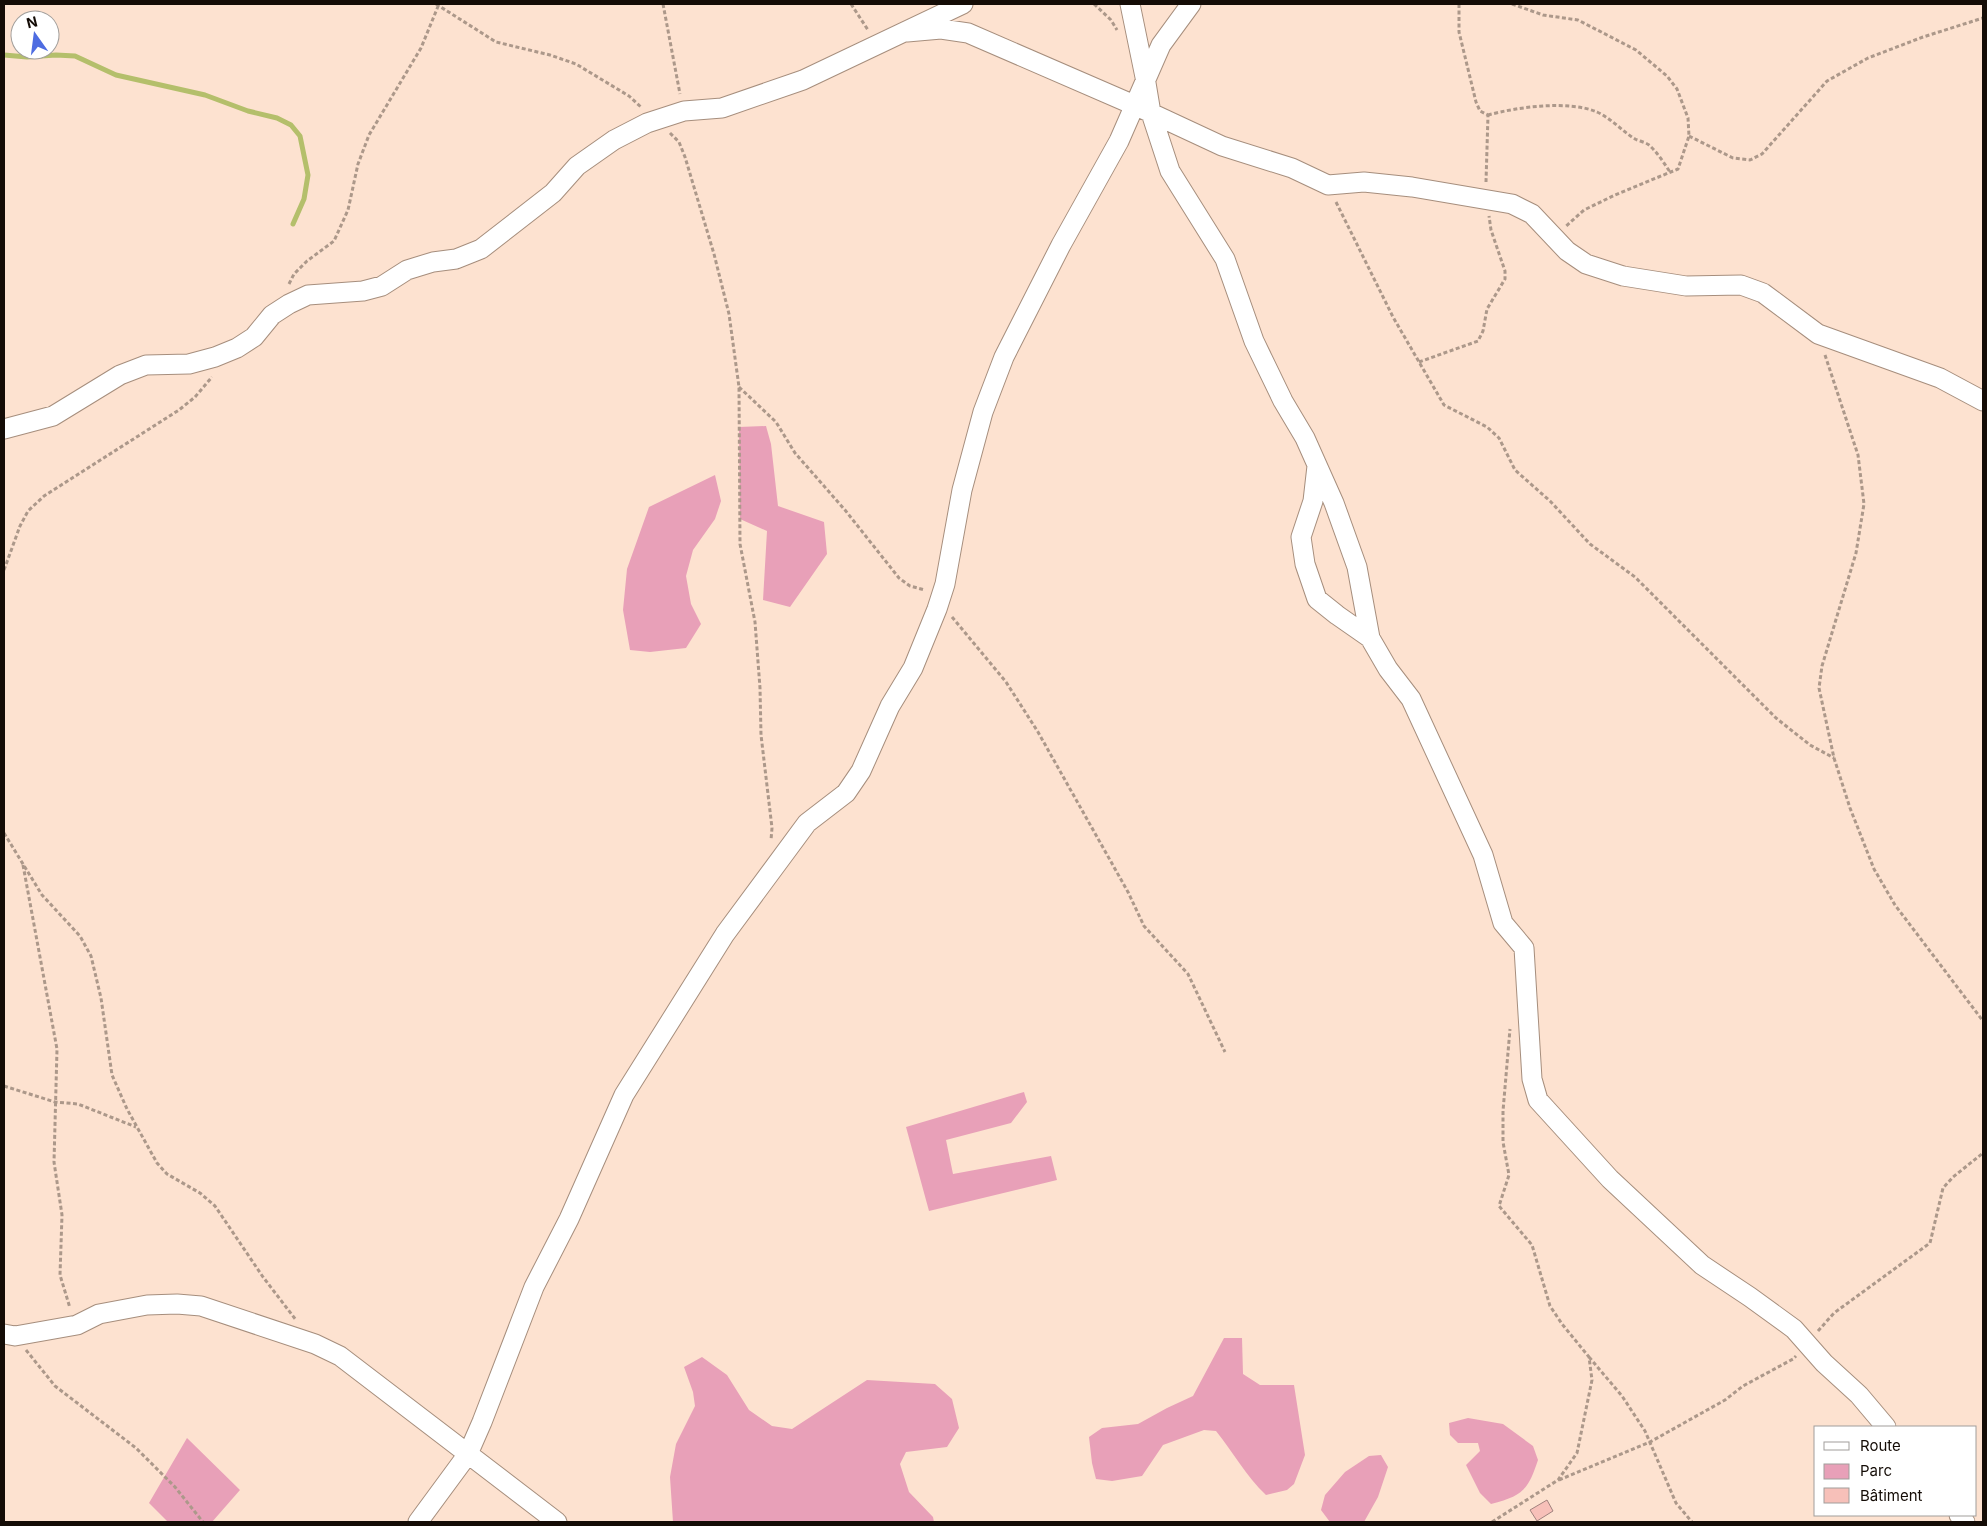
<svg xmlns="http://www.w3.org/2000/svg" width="1987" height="1526" font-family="Inter,sans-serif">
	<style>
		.green { fill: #e8a0b8 }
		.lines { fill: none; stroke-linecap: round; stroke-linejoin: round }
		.stream { stroke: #b4bf6b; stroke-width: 5 }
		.building { fill: #f7c0b9; stroke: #a1827e }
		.minor-casing { stroke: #a68e7d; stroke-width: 21 }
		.path { stroke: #ac988a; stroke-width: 3; stroke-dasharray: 4 2.5; stroke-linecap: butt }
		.minor { stroke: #fff; stroke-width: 19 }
	</style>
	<rect width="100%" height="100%" fill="#fde2d0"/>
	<!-- green -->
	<path class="green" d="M 766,426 L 771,444 L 778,506 L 824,522 L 827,554 L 790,607 L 763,600 L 767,531 L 740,519 L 739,427 Z
		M 715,475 L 721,501 L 715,519 L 693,550 L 686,576 L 691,604 L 701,624 L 686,648 L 650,652 L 630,650 L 623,610 L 627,569 L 649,507 Z
		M 1024,1092 L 1027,1102 L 1011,1123 L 946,1140 L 953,1174 L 1051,1156 L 1057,1180 L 929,1211 L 906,1127 Z
		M 1224,1338 L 1242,1338 L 1243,1374 L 1260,1385 L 1294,1385 L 1305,1455 L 1294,1484 L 1287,1490 L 1266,1495 C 1246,1476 1233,1452 1216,1431 L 1204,1430 L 1163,1445 L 1142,1476 L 1112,1481 L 1096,1479 L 1092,1463 L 1089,1437 L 1102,1428 L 1138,1424 L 1167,1408 L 1193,1396 Z
		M 702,1357 L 727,1375 L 749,1410 L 772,1426 L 792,1429 L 867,1380 L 935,1384 L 952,1399 L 959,1428 L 947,1447 L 906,1452 L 900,1464 L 909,1492 L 933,1517 L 934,1522 L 673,1522 L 670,1477 L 676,1444 L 695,1406 L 693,1392 L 684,1367 Z
		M 1468,1418 L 1503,1424 L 1533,1446 L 1538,1460 C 1528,1490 1523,1496 1491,1504 L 1480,1493 L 1466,1465 L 1480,1451 L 1478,1443 L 1458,1443 L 1450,1435 L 1449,1423 Z
		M 187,1438 L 240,1490 L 212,1522 L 168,1522 L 149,1503 Z
		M 1381,1455 L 1388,1467 L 1378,1497 L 1364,1522 L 1330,1522 L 1321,1510 L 1325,1495 L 1345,1472 L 1369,1456 Z"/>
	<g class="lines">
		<!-- stream -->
		<path class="stream" d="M 4,55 L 27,57 L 56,55 L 75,56 L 116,75 L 205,95 L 248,111 L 277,118 L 291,125 L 300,136 L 308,175 L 304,199 L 293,224"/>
	</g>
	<!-- building -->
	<path class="building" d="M 1547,1500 L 1553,1511 L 1537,1521 L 1530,1510 Z"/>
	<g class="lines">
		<defs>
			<path id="minor" d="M 1130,4 L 1145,77 L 1151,113 L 1170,171 L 1225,259 L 1254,341 L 1283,401 L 1305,438 L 1334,503 L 1357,567 L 1370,638 L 1388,669 L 1411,699 L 1483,855 L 1503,923 L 1524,948 L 1532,1079 L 1538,1100 L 1610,1179 L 1702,1265 L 1750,1297 L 1794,1329 L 1824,1363 L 1859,1395 L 1886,1427
				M 907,32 L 941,29 L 968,33 L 1134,105 L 1222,146 L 1292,168 L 1328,185 L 1364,182 L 1412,187 L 1512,204 L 1532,214 L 1567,251 L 1586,264 L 1623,276 L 1686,286 L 1741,285 L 1763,293 L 1818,334 L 1940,378 L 1983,401
				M 4,429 L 53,416 L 120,375 L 146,365 L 189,364 L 215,357 L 237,348 L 254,337 L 272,315 L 289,304 L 308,295 L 363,291 L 382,286 L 407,270 L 433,262 L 456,259 L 481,249 L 553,193 L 577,166 L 614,140 L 647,123 L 684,111 L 722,108 L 803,80 L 963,4
				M 1317,466 L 1313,501 L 1301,537 L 1305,564 L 1317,599 L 1337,615 L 1370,638
				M 4,1334 L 15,1336 L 77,1325 L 99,1314 L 147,1305 L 177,1304 L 201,1306 L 315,1344 L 340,1356 L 557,1522
				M 1959,1515 L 1965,1522
				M 418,1522 L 468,1454 L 482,1422 L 534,1287 L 569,1219 L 624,1095 L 725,934 L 807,823 L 846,793 L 861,771 L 890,706 L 913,668 L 937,609 L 945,584 L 962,490 L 983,412 L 1004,357 L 1061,245 L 1119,141 L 1161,45 L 1191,4"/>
		</defs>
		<!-- minor casing -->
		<use href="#minor" class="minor-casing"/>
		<!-- path -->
		<path class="path" d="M 436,4 L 496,42 L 550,55 L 576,64 L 629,96 L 641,107
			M 663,4 L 680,94
			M 851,4 L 868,30
			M 1094,4 L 1111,20 L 1117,30
			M 1459,4 L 1459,32 L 1476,102 L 1480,111 L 1488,115 L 1486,182
			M 1512,4 L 1543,15 L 1578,20 L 1636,50 L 1667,76 L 1677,89 L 1688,118 L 1689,136 L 1678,169 L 1615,195 L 1584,210 L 1565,227
			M 1488,115 C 1517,107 1569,100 1597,112 C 1612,119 1622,131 1635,139 C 1639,141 1645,142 1649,145 C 1657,152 1664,163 1670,172
			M 670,133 L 679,142 L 685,157 L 714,254 L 729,314 L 739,387 L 740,544 L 755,622 L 760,688 L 761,735 L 772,828 L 771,840
			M 1689,136 L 1733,158 L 1750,160 L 1762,154 L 1827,81 L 1868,58 L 1923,37 L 1983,18
			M 1336,202 L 1393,317 L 1444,405 L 1487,427 L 1499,438 L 1515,470 L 1550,501 L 1590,544 L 1635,577 L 1776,718 L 1810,745 L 1834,758
			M 289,284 L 294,274 L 307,261 L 334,241 L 348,210 L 358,164 L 369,135 L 421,48 L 439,4
			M 1825,355 L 1858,455 L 1864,504 L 1856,553 L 1822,666 L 1819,688 L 1834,758 L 1850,808 L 1874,869 L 1895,905 L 1983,1021
			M 1419,362 L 1478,341 L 1483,331 L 1487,309 L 1505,279 L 1505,271 L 1491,230 L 1489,216
			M 739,387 L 776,422 L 795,453 L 845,510 L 899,578 L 910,586 L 925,590
			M 4,570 L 20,526 L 28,511 L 44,496 L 179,410 L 195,397 L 212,377
			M 952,617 L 1006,682 L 1038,732 L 1128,892 L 1144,926 L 1188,974 L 1225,1052
			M 4,833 L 42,895 L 80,936 L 91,956 L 101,998 L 112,1075 L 127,1109 L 157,1163 L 167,1174 L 200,1193 L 215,1206 L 263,1277 L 296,1320
			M 23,865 L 57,1049 L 54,1162 L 62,1215 L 60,1275 L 70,1308
			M 4,1086 L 55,1102 L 78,1104 L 136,1127
			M 1818,1331 L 1834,1313 L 1930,1243 L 1943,1188 L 1953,1177 L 1983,1153
			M 26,1350 L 55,1386 L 136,1448 L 175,1487 L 203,1522
			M 1589,1357 L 1622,1396 L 1645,1431 L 1676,1503 L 1692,1522
			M 1559,1480 L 1650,1442 L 1725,1400 L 1743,1386 L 1793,1359 L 1796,1356
			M 1492,1522 L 1558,1480 L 1577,1453 L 1592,1380 L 1589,1357 L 1562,1324 L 1550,1306 L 1532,1245 L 1499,1206 L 1509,1175 L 1503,1142 L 1503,1111 L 1510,1029"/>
		<!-- minor -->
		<use href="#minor" class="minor"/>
	</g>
	<!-- border -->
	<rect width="1987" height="1526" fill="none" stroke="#140c06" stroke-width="10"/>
	<!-- legend -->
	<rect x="1814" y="1426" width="162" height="90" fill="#ffffff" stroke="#a19e9b"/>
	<rect x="1824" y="1442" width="25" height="8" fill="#ffffff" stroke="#a19e9b"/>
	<text x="1860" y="1451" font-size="15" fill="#140c06">Route</text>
	<rect x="1824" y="1464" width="25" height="15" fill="#e8a0b8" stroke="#a19e9b"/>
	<text x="1860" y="1476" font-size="15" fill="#140c06">Parc</text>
	<rect x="1824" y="1488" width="25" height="15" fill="#f7c0b9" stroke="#a19e9b"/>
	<text x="1860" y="1501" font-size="15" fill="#140c06">Bâtiment</text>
	<!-- north arrow -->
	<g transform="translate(35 35) rotate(346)"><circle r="24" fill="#ffffff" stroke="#a19e9b"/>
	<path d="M0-4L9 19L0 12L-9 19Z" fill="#4e6ce1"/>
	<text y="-8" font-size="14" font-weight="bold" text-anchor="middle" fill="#140c06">N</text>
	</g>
</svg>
